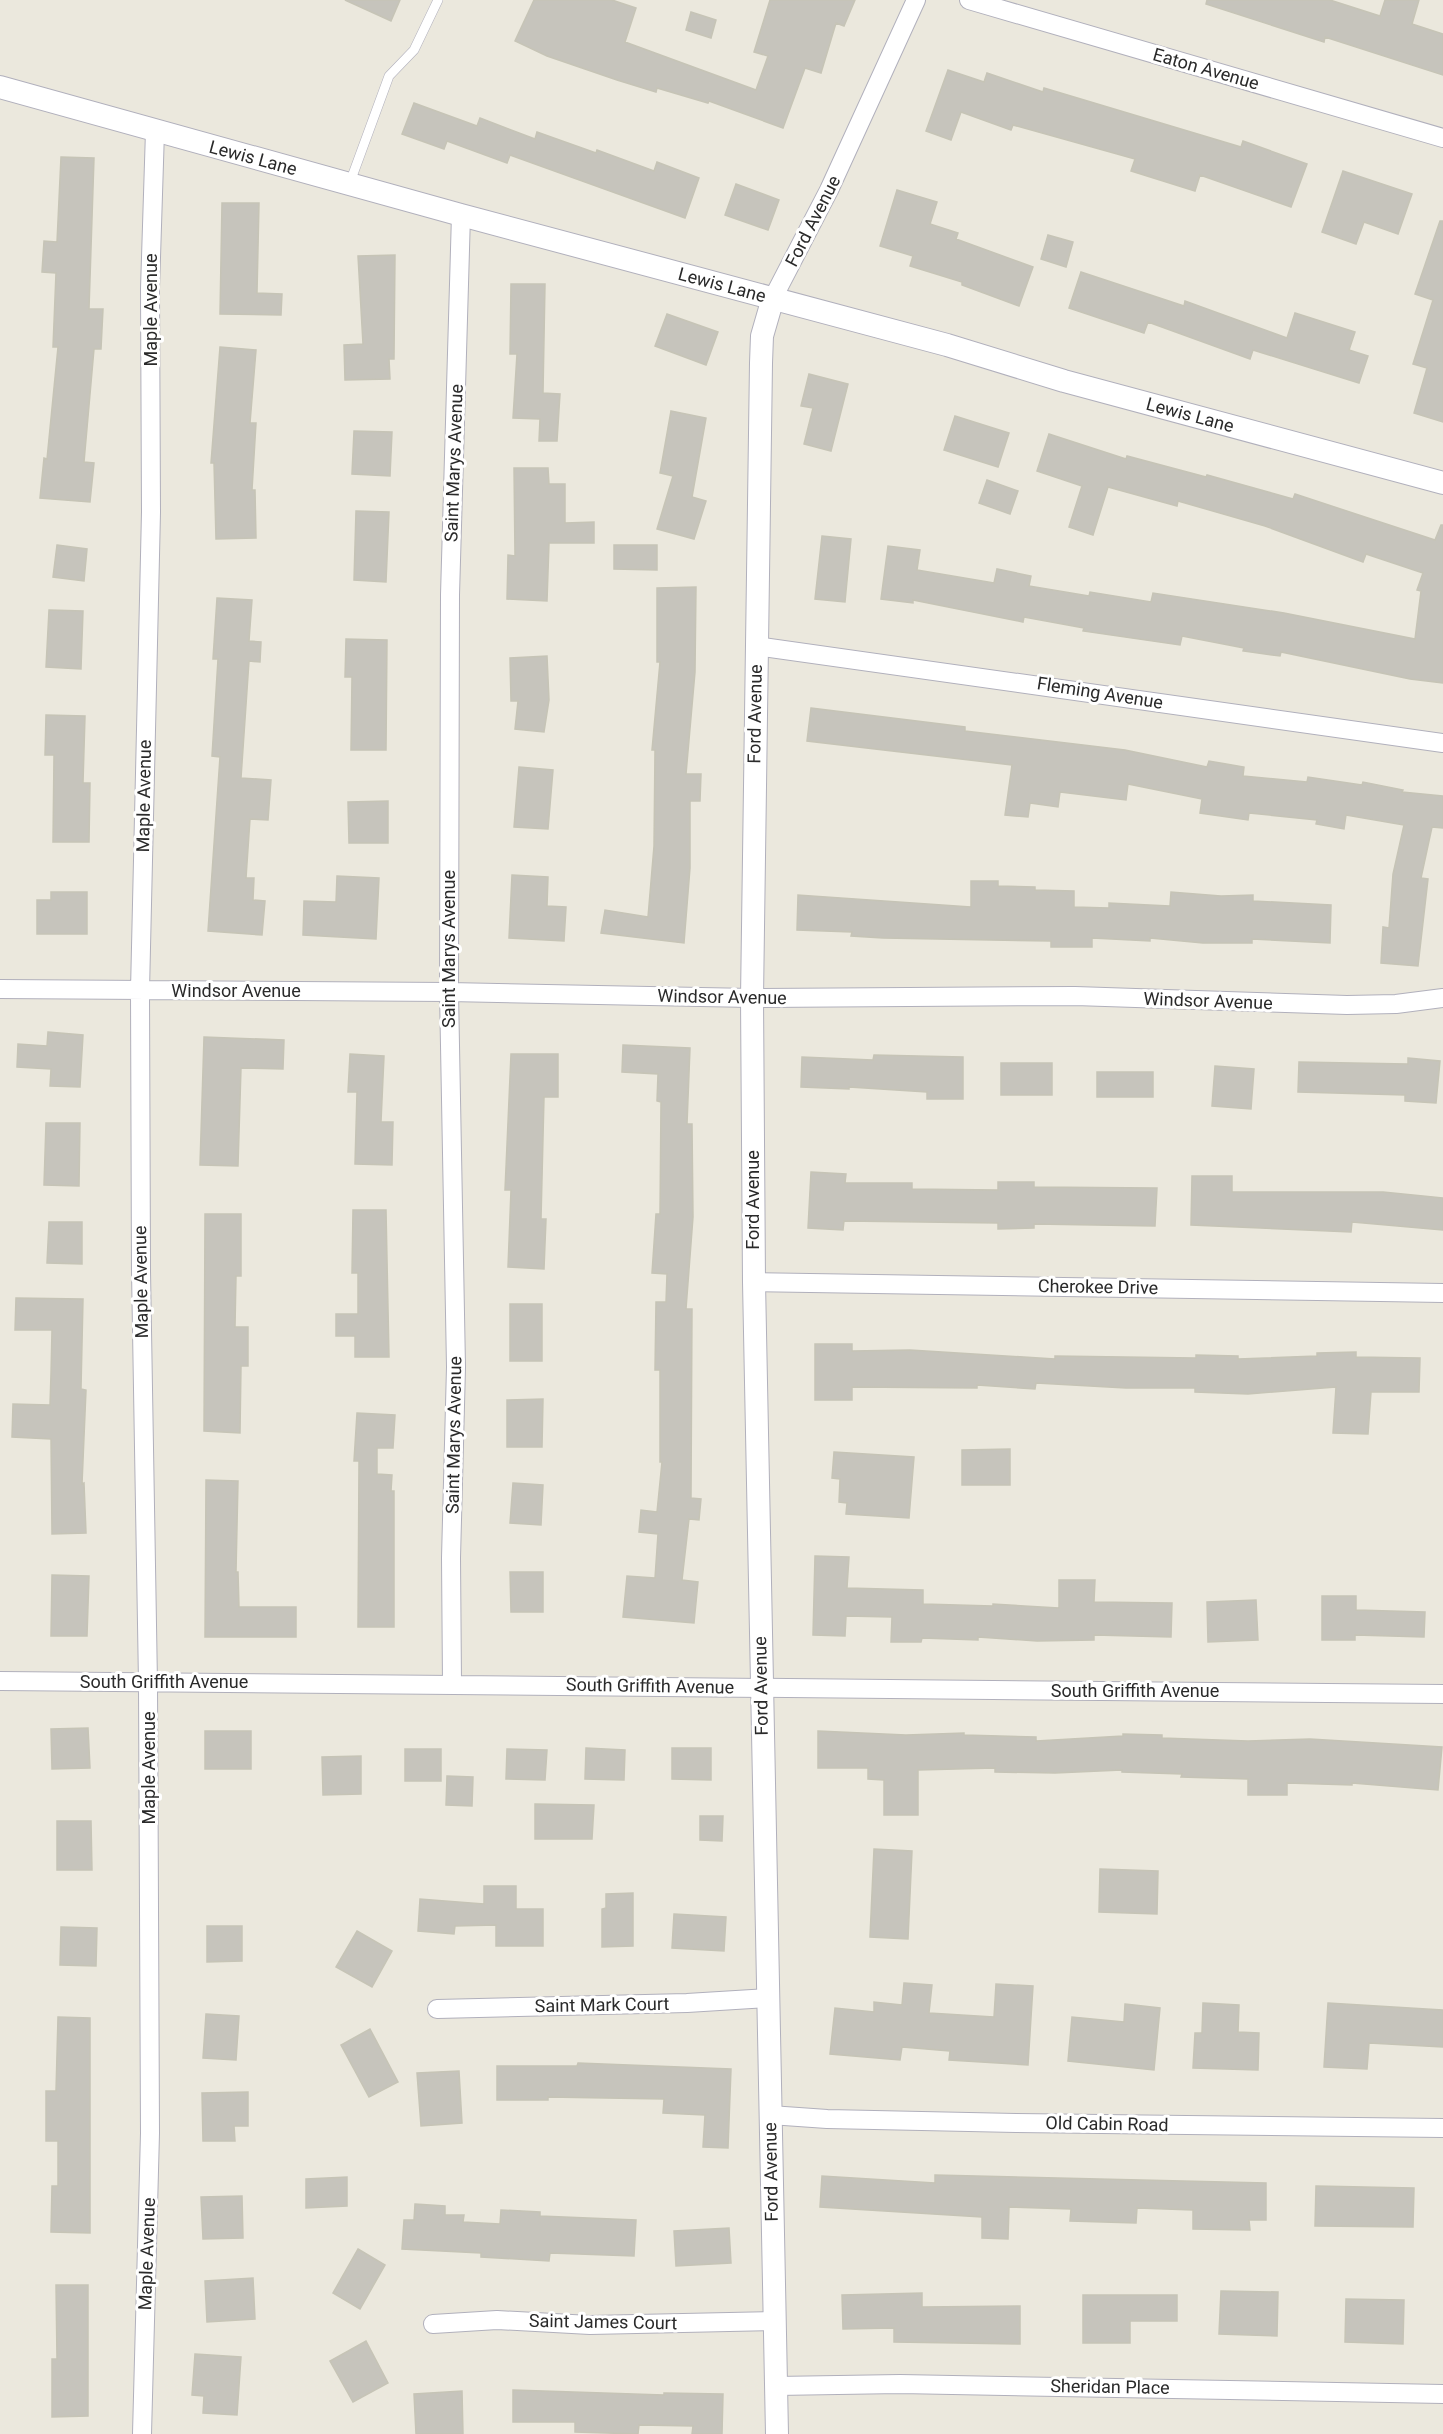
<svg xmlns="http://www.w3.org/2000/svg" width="1443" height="2434" font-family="Roboto,sans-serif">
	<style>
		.building { fill: #c6c4bc; stroke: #c6c4b6; stroke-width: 1.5 }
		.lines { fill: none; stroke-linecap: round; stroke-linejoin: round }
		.service-casing { stroke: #b1b0bc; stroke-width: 10 }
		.minor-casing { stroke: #b1b0bc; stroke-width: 20 }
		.tertiary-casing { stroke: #b1b0bc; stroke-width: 24 }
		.service { stroke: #fff; stroke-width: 9 }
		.minor { stroke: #fff; stroke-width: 18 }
		.tertiary { stroke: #fff; stroke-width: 22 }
		.labels { text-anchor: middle; stroke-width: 6; stroke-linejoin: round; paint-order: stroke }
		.street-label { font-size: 18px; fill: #2a2a2a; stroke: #fff }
	</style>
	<rect width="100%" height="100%" fill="#ebe8dd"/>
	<!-- building -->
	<path class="building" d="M 345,0 L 400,0 L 391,21 Z
		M 534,0 L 612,0 L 636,8 L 625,42 L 756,90 L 768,56 L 754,52 L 770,0 L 855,0 L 844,26 L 836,23 L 821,73 L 805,68 L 783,128 L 709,101 L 708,103 L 657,88 L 656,92 L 617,80 L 547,56 L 515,41 Z
		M 1207,0 L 1330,0 L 1380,16 L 1385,0 L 1419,0 L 1412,24 L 1443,34 L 1443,75 L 1325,37 L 1324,42 L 1206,4 Z
		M 691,12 L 716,20 L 711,38 L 686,30 Z
		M 948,70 L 984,82 L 987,73 L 1043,92 L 1044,88 L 1241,147 L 1243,141 L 1307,164 L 1291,207 L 1200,175 L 1195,191 L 1131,171 L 1135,159 L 1013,125 L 1011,130 L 961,112 L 951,140 L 926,131 Z
		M 414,103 L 477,126 L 480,118 L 535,139 L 537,132 L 596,153 L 597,150 L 654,171 L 657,162 L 699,178 L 685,218 L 510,155 L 507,163 L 447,141 L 444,149 L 402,134 Z
		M 61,157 L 94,158 L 89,309 L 103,309 L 101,349 L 94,349 L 84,462 L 94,463 L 90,502 L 40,498 L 44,458 L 47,459 L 58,347 L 53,347 L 56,273 L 42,272 L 44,241 L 57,242 Z
		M 1343,171 L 1412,194 L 1398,234 L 1364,222 L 1356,244 L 1322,232 Z
		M 736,184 L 779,200 L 768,230 L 725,215 Z
		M 897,190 L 937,202 L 930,224 L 958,233 L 956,239 L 1033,267 L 1019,306 L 962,285 L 962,282 L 910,266 L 913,256 L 880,246 Z
		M 222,203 L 259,203 L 257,293 L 282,294 L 281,315 L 220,314 Z
		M 1440,221 L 1443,221 L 1443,422 L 1414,413 L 1427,368 L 1413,364 L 1433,300 L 1415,294 Z
		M 1048,235 L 1073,242 L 1066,267 L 1041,259 Z
		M 395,255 L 394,359 L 389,359 L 390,379 L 345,380 L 344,345 L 363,344 L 358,256 Z
		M 1081,272 L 1184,306 L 1185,301 L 1287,338 L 1295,313 L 1355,332 L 1349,350 L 1368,356 L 1359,383 L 1253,350 L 1250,359 L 1148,322 L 1144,333 L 1069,308 Z
		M 511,284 L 545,284 L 543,393 L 560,394 L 557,441 L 539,441 L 540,419 L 513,418 L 517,354 L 510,354 Z
		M 667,314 L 718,332 L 706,365 L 655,346 Z
		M 220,347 L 256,350 L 250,423 L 256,423 L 252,490 L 255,490 L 256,538 L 216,539 L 214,463 L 211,463 Z
		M 809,374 L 848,384 L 831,451 L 804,444 L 813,408 L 801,406 Z
		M 671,411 L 706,418 L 692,497 L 706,501 L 694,539 L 657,529 L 673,476 L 660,473 Z
		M 955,416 L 1009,433 L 998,467 L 944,450 Z
		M 354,431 L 392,432 L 390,476 L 352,474 Z
		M 1049,434 L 1126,459 L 1127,456 L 1206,477 L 1207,475 L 1293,499 L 1295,494 L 1435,540 L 1441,525 L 1443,525 L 1443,683 L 1410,679 L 1281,652 L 1280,656 L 1243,651 L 1244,648 L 1182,636 L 1180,645 L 1083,631 L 1084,628 L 1024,617 L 1023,622 L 913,600 L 913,603 L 881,599 L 888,546 L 920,550 L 917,570 L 994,583 L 997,569 L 1031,576 L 1029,586 L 1089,596 L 1090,592 L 1151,602 L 1153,593 L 1284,613 L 1415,639 L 1421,591 L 1417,590 L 1423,573 L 1366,554 L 1363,562 L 1265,526 L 1178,501 L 1177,506 L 1108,487 L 1093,535 L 1069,527 L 1082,486 L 1037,471 Z
		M 514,468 L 548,468 L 549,484 L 565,484 L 565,523 L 594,522 L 594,543 L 549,543 L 547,601 L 507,599 L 508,555 L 515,556 Z
		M 987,480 L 1018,491 L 1010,514 L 979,503 Z
		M 356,511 L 389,512 L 386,582 L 354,580 Z
		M 822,536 L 851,539 L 845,602 L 815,599 Z
		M 57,545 L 87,549 L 84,581 L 53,577 Z
		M 614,545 L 657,545 L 657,570 L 614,569 Z
		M 696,587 L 695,672 L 686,774 L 701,774 L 700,801 L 690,801 L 690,868 L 684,943 L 601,933 L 605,910 L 648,917 L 654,846 L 655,750 L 652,750 L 660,662 L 657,662 L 657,588 Z
		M 217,598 L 252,600 L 249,641 L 261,642 L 260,662 L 249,661 L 241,778 L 271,780 L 268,820 L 250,819 L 246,878 L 254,878 L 253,900 L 265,901 L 262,935 L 208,931 L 220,757 L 212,756 L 218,659 L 213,659 Z
		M 49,610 L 83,611 L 81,669 L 46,667 Z
		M 346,639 L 387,640 L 386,750 L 351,750 L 352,677 L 345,677 Z
		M 547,656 L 549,700 L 544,732 L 515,729 L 518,701 L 511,701 L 510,658 Z
		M 811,708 L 965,727 L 965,731 L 1125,750 L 1207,767 L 1209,761 L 1244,767 L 1243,776 L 1307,782 L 1308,777 L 1362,785 L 1363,782 L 1403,790 L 1402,792 L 1443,796 L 1443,828 L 1432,827 L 1421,878 L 1428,879 L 1418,966 L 1381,963 L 1383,927 L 1389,928 L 1393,874 L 1404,825 L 1346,815 L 1344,829 L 1316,824 L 1317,820 L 1249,813 L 1248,820 L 1200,813 L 1202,799 L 1128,784 L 1126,800 L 1060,792 L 1058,807 L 1030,803 L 1028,817 L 1005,815 L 1012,765 L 807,741 Z
		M 46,715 L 85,716 L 83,783 L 90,783 L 89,842 L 53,842 L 54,755 L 45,755 Z
		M 519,767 L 553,770 L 548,829 L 514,827 Z
		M 388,801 L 388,843 L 349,843 L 348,802 Z
		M 512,875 L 548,877 L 547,906 L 566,907 L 564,941 L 509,938 Z
		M 337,876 L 379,878 L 376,939 L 303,935 L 304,901 L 336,902 Z
		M 971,881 L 998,881 L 998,886 L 1035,887 L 1035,890 L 1074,891 L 1074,907 L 1109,908 L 1109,903 L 1170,906 L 1171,892 L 1221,896 L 1253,895 L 1253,901 L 1331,905 L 1330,943 L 1252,939 L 1252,943 L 1203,943 L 1150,938 L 1150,941 L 1092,938 L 1092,947 L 1051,947 L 1051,941 L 883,938 L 851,936 L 852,932 L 797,930 L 798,895 L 971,907 Z
		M 51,892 L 87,892 L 87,934 L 37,934 L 37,900 L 51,900 Z
		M 48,1032 L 83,1035 L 80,1087 L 50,1086 L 51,1069 L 17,1067 L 18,1044 L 47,1046 Z
		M 204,1037 L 284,1040 L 283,1069 L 241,1068 L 238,1166 L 200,1165 Z
		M 623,1045 L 690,1048 L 687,1124 L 692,1124 L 693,1217 L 686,1309 L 692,1309 L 691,1498 L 701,1499 L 699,1520 L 689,1519 L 682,1580 L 698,1582 L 694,1623 L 623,1617 L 627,1576 L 655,1578 L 658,1534 L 639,1532 L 641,1510 L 657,1512 L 662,1462 L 660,1462 L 660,1370 L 655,1370 L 656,1302 L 666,1302 L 667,1274 L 652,1273 L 656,1214 L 660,1214 L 661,1102 L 657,1101 L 658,1074 L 622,1072 Z
		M 350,1054 L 384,1056 L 381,1122 L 393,1122 L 392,1165 L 355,1164 L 357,1092 L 348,1092 Z
		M 511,1054 L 558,1054 L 558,1097 L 544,1097 L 541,1219 L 546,1219 L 544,1269 L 508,1267 L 511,1190 L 505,1190 Z
		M 874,1055 L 963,1057 L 963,1099 L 927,1099 L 927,1092 L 849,1087 L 849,1089 L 801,1087 L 802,1057 L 873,1060 Z
		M 1408,1058 L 1440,1061 L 1436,1103 L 1405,1101 L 1405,1095 L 1298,1092 L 1299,1062 L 1408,1064 Z
		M 1001,1063 L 1052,1063 L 1052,1095 L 1001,1095 Z
		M 1215,1066 L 1254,1069 L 1251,1109 L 1212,1106 Z
		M 1097,1072 L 1153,1072 L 1153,1097 L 1097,1097 Z
		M 46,1123 L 80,1123 L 79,1186 L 44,1185 Z
		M 811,1172 L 846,1174 L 845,1183 L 912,1183 L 912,1189 L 998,1190 L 998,1182 L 1034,1182 L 1034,1187 L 1157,1188 L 1155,1226 L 1034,1224 L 1034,1228 L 998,1229 L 998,1223 L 844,1221 L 843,1230 L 808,1228 Z
		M 1192,1176 L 1232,1176 L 1232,1192 L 1383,1192 L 1443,1198 L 1443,1230 L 1352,1222 L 1351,1232 L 1191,1225 Z
		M 353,1210 L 386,1210 L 389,1357 L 355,1357 L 355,1336 L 336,1336 L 336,1314 L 358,1314 L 358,1273 L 352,1273 Z
		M 205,1214 L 241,1214 L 241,1276 L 236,1276 L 235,1327 L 248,1327 L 248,1366 L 241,1366 L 240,1433 L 204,1431 Z
		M 49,1222 L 82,1222 L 82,1264 L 47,1263 Z
		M 16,1298 L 83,1299 L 81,1389 L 86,1390 L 82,1484 L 84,1483 L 86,1533 L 52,1534 L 51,1439 L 12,1437 L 13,1404 L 50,1405 L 51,1374 L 52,1330 L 15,1330 Z
		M 510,1304 L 542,1304 L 542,1361 L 510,1361 Z
		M 815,1344 L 852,1344 L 852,1351 L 910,1350 L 1055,1359 L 1055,1356 L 1196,1358 L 1196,1355 L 1238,1356 L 1238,1359 L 1317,1356 L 1317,1353 L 1356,1352 L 1356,1357 L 1420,1358 L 1419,1392 L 1371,1392 L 1368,1434 L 1333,1433 L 1336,1387 L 1248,1394 L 1195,1392 L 1195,1388 L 1126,1388 L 1036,1383 L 1035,1389 L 977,1385 L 977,1388 L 852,1387 L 852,1400 L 815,1400 Z
		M 543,1399 L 542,1447 L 507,1447 L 507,1400 Z
		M 357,1413 L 395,1415 L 393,1448 L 377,1448 L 377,1474 L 392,1475 L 391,1491 L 394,1491 L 394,1627 L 358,1627 L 359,1461 L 354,1461 Z
		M 1010,1449 L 1010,1485 L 962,1485 L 962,1450 Z
		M 834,1452 L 914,1457 L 909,1518 L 846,1514 L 847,1503 L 839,1502 L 840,1479 L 832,1478 Z
		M 206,1480 L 238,1481 L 236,1572 L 238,1572 L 239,1607 L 296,1607 L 296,1637 L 205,1637 Z
		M 513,1483 L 543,1485 L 541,1525 L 510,1523 Z
		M 815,1556 L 849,1557 L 847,1588 L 923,1590 L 923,1604 L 993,1606 L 993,1604 L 1059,1608 L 1059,1580 L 1095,1580 L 1094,1602 L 1172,1603 L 1171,1637 L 1094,1635 L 1094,1640 L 1037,1641 L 978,1637 L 978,1640 L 922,1638 L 921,1642 L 891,1642 L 892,1617 L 846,1616 L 845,1636 L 813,1635 Z
		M 510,1572 L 543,1572 L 543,1612 L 511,1612 Z
		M 52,1575 L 89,1576 L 87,1636 L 51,1636 Z
		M 1322,1596 L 1356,1596 L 1356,1610 L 1425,1612 L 1424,1637 L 1355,1635 L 1355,1640 L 1322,1640 Z
		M 1256,1600 L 1258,1640 L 1208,1642 L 1207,1602 Z
		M 88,1728 L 90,1768 L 52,1769 L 51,1729 Z
		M 205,1731 L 251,1731 L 251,1769 L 205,1769 Z
		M 818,1731 L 906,1735 L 964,1733 L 964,1735 L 1036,1737 L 1036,1741 L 1123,1736 L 1123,1734 L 1162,1735 L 1162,1738 L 1248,1741 L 1310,1739 L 1442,1747 L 1438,1790 L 1352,1783 L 1352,1785 L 1287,1783 L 1287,1795 L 1248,1795 L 1248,1779 L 1181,1777 L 1182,1774 L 1122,1772 L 1122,1770 L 1055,1773 L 995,1772 L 995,1768 L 918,1770 L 918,1815 L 884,1815 L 884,1780 L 868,1779 L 868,1768 L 818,1768 Z
		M 586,1748 L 625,1750 L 624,1780 L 585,1779 Z
		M 672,1748 L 711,1748 L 711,1780 L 672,1779 Z
		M 405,1749 L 441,1749 L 441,1781 L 405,1781 Z
		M 507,1749 L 547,1750 L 545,1780 L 506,1779 Z
		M 361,1756 L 361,1794 L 323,1795 L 322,1757 Z
		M 447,1776 L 473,1777 L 472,1806 L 446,1805 Z
		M 535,1804 L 594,1805 L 592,1839 L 535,1839 Z
		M 700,1816 L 723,1816 L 722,1841 L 700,1840 Z
		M 57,1821 L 91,1821 L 92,1870 L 57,1870 Z
		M 874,1849 L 912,1851 L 908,1939 L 870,1937 Z
		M 1100,1869 L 1158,1871 L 1157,1914 L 1099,1912 Z
		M 484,1886 L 516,1886 L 516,1909 L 543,1909 L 543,1946 L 496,1946 L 496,1925 L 455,1926 L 454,1934 L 418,1931 L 420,1899 L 484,1904 Z
		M 633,1893 L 633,1946 L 602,1947 L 602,1909 L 606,1908 L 606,1894 Z
		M 674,1914 L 726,1917 L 724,1951 L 672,1948 Z
		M 207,1926 L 242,1926 L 242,1961 L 207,1962 Z
		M 61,1927 L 97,1928 L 96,1966 L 60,1965 Z
		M 357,1931 L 392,1951 L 372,1987 L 336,1967 Z
		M 904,1983 L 932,1985 L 929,2013 L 994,2017 L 996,1984 L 1033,1986 L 1028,2065 L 949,2060 L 950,2051 L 902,2047 L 900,2060 L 830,2054 L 835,2008 L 874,2012 L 874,2002 L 902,2005 Z
		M 1203,2003 L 1239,2005 L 1238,2032 L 1259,2033 L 1258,2070 L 1193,2068 L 1195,2033 L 1202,2033 Z
		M 1328,2003 L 1443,2010 L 1443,2047 L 1369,2043 L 1367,2069 L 1324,2067 Z
		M 1125,2004 L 1160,2008 L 1154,2070 L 1068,2061 L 1072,2017 L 1124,2022 Z
		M 206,2014 L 239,2016 L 236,2060 L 203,2058 Z
		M 58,2017 L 90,2018 L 90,2233 L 51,2232 L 52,2186 L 58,2186 L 58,2141 L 46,2141 L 46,2091 L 56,2091 Z
		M 370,2029 L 398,2082 L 369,2097 L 341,2045 Z
		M 578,2063 L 731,2069 L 728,2148 L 703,2147 L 705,2115 L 663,2113 L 664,2099 L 548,2097 L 548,2100 L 497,2100 L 497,2066 L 577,2066 Z
		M 459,2071 L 462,2123 L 421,2126 L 417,2073 Z
		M 248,2092 L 248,2126 L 234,2126 L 235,2141 L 203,2141 L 202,2093 Z
		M 935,2175 L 1266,2183 L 1266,2220 L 1249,2220 L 1250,2230 L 1193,2229 L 1193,2210 L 1137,2208 L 1136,2223 L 1070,2221 L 1071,2209 L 1009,2207 L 1008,2239 L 982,2238 L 982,2217 L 820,2207 L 822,2176 L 935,2183 Z
		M 347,2177 L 347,2206 L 306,2208 L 306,2179 Z
		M 1316,2186 L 1414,2188 L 1413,2227 L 1315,2226 Z
		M 242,2196 L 243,2238 L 203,2239 L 201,2197 Z
		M 415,2204 L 445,2206 L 445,2215 L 464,2215 L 463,2222 L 500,2224 L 501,2210 L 540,2212 L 540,2216 L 636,2220 L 634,2256 L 550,2253 L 549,2261 L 481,2257 L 481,2253 L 402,2249 L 404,2220 L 414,2220 Z
		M 729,2228 L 731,2263 L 676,2266 L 674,2231 Z
		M 358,2249 L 385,2265 L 360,2309 L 333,2293 Z
		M 253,2278 L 255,2319 L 207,2322 L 205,2281 Z
		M 56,2285 L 88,2285 L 88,2416 L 52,2417 L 52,2359 L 57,2359 Z
		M 1221,2291 L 1278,2292 L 1277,2336 L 1219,2334 Z
		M 922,2293 L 922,2307 L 1020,2306 L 1020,2344 L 894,2342 L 894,2328 L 843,2329 L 842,2295 Z
		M 1083,2295 L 1177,2295 L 1177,2321 L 1130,2321 L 1130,2343 L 1083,2343 Z
		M 1346,2299 L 1404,2300 L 1403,2344 L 1345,2342 Z
		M 366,2341 L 388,2383 L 353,2402 L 330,2361 Z
		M 195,2354 L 241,2357 L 237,2415 L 203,2413 L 204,2396 L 192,2395 Z
		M 513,2390 L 664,2395 L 664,2393 L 723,2394 L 722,2434 L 692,2434 L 693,2426 L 639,2425 L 638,2434 L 575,2432 L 575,2422 L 513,2422 Z
		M 462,2391 L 463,2434 L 416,2434 L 414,2394 Z"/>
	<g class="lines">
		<defs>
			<path id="service" d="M 349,185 L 389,76 L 414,50 L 438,0"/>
			<path id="minor" d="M 969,0 L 1443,138
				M 773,298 L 829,190 L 916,0
				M 756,646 L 1443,743
				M 0,989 L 449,992 L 752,998 L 1075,996 L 1347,1005 L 1396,1004 L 1443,998
				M 754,1282 L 1443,1293
				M 0,1681 L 1443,1694
				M 452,1683 L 451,1558 L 456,1367 L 449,992 L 450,595 L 461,215
				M 437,2009 L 687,2003 L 768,1998
				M 770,2115 L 827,2119 L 1016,2123 L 1443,2128
				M 433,2324 L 497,2320 L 590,2325 L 774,2321
				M 776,2386 L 900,2384 L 1443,2394
				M 142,2434 L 150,2133 L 148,1683 L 141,1271 L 140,991 L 151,512 L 150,289 L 155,131"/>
			<path id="tertiary" d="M 0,87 L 461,215 L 947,345 L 1064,381 L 1443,483
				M 773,298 L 762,336 L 761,363 L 752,998 L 754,1282 L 777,2434"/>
		</defs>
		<!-- service casing -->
		<use href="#service" class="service-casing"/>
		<!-- minor casing -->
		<use href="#minor" class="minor-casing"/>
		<!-- tertiary casing -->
		<use href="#tertiary" class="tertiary-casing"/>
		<!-- service -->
		<use href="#service" class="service"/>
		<!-- minor -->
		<use href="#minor" class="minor"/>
		<!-- tertiary -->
		<use href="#tertiary" class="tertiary"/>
	</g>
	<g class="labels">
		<!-- street labels -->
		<g class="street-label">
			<text transform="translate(1206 69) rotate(16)" y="6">Eaton Avenue</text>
			<text transform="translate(253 158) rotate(15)" y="6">Lewis Lane</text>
			<text transform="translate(813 221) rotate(-63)" y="6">Ford Avenue</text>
			<text transform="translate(722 285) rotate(15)" y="6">Lewis Lane</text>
			<text transform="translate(151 310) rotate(-90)" y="6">Maple Avenue</text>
			<text transform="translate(1190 415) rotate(15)" y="6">Lewis Lane</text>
			<text transform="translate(454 463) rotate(-88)" y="6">Saint Marys Avenue</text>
			<text transform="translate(1100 693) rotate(9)" y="6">Fleming Avenue</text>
			<text transform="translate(755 714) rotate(-89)" y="6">Ford Avenue</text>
			<text transform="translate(144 796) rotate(-89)" y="6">Maple Avenue</text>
			<text transform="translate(449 949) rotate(-90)" y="6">Saint Marys Avenue</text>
			<text x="236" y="997">Windsor Avenue</text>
			<text transform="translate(722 997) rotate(1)" y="6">Windsor Avenue</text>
			<text transform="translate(1208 1001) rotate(2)" y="6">Windsor Avenue</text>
			<text transform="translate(753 1200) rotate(-90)" y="6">Ford Avenue</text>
			<text transform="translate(141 1282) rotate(-91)" y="6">Maple Avenue</text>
			<text transform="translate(1098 1287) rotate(1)" y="6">Cherokee Drive</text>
			<text transform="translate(454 1435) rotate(-89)" y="6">Saint Marys Avenue</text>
			<text x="164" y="1688">South Griffith Avenue</text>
			<text transform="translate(650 1686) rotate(1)" y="6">South Griffith Avenue</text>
			<text transform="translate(761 1686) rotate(-91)" y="6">Ford Avenue</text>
			<text x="1135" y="1697">South Griffith Avenue</text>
			<text transform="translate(149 1768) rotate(-90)" y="6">Maple Avenue</text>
			<text transform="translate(602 2005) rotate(-1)" y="6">Saint Mark Court</text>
			<text transform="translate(1107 2124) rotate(1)" y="6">Old Cabin Road</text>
			<text transform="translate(771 2172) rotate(-91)" y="6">Ford Avenue</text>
			<text transform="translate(147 2254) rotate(-88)" y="6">Maple Avenue</text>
			<text transform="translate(603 2322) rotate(1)" y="6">Saint James Court</text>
			<text transform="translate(1110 2387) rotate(1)" y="6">Sheridan Place</text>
		</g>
	</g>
</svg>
